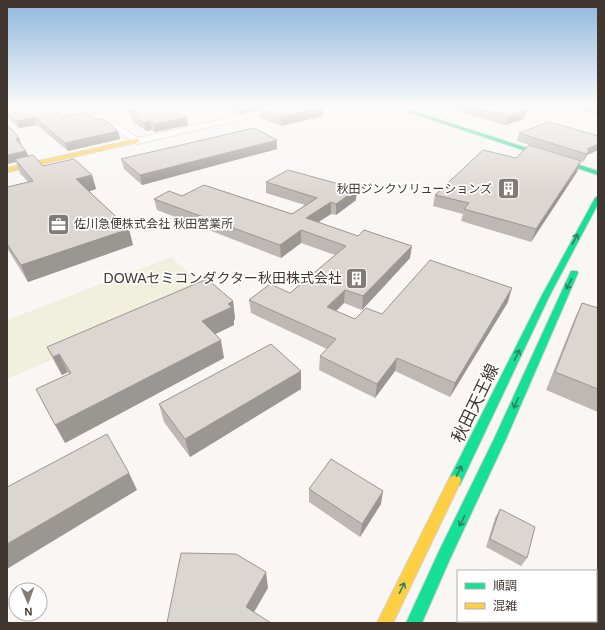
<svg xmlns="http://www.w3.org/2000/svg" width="605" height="630" font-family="Arial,'Noto Sans JP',sans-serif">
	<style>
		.green { fill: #f0f0dc }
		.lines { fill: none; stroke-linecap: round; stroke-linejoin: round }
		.street-casing { stroke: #d8d1cd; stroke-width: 2 }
		.fast-casing { stroke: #d8d1cd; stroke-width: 2 }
		.slow-casing { stroke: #d8d1cd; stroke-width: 2 }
		.street { fill: #fefefd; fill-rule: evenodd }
		.fast { fill: #16e098; fill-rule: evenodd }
		.slow { fill: #ffcf43; fill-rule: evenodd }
		.wall { fill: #bdb8b4 }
		.shaded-wall { fill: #9a9692 }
		.building { fill: #dcd6d1; stroke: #9a9692 }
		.oneway { stroke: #2e835f }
		.labels { text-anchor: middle; stroke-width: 3.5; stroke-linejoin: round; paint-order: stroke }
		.far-poi-label { font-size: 12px; fill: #423730; stroke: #fff; text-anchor: end }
		.poi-label { font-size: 14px; fill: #423730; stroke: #fff; text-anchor: end }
		.near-street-label { font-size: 17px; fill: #423730; stroke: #fff }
	</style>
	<rect width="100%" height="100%" fill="#f9f6f4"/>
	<!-- green -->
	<path class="green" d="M 171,257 L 209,291 L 7,379 L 7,320 Z"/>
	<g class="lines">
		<defs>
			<path id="street" d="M 108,106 L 123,106 L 122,108 L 99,112 L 138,138 L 282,106 L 295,106 L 291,108 L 137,144 L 88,111 L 89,109 Z"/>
			<path id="fast" d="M 391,106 L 397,106 L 598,171 L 598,175 Z
				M 598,196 L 598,204 L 549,297 L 460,485 L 455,487 L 450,485 L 449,481 L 450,477 L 541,297 L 595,198 Z
				M 571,271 L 577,271 L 578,273 L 506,439 L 450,559 L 422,623 L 406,623 L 440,549 L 494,439 Z"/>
			<path id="slow" d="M 137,139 L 140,141 L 139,142 L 7,172 L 7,168 Z
				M 455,475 L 460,477 L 461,481 L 393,623 L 377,623 L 450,477 Z"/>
		</defs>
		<!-- street casing -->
		<use href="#street" class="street-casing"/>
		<!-- fast casing -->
		<use href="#fast" class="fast-casing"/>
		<!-- slow casing -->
		<use href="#slow" class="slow-casing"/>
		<!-- street -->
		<use href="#street" class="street"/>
		<!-- fast -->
		<use href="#fast" class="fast"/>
		<!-- slow -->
		<use href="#slow" class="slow"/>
	</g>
	<!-- wall -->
	<path class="wall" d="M 7,106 L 62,117 L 96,120 L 118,131 L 120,139 L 68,151 L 37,125 L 19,128 L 7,117 Z
		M 121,106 L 165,106 L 188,125 L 155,132 L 152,130 L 146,131 L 133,122 L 131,116 L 122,109 Z
		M 224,106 L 320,106 L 323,107 L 323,116 L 281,126 L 260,117 L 260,109 L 240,114 Z
		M 440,106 L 511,106 L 526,110 L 524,119 L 505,125 Z
		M 562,106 L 598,106 L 598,115 Z
		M 7,124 L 19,138 L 21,145 L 26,151 L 28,156 L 43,166 L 92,175 L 96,189 L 89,191 L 133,245 L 28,282 L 7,248 L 7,187 L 28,182 L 20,173 L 16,162 L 7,164 Z
		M 519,133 L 598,136 L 598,150 L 587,155 L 583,162 L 581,161 L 577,172 L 531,242 L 461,221 L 463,214 L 433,206 L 435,195 L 516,158 L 578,160 L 517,141 Z
		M 277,149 L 142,185 L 124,169 L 121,159 Z
		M 266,182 L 356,200 L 336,215 L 331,214 L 318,222 L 410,258 L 362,310 L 344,303 L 336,311 L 355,319 L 382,314 L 508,302 L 450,397 L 395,371 L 375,398 L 319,370 L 320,356 L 327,349 L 251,313 L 249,300 L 290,293 L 335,255 L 301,243 L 281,258 L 157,210 L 154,199 L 182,196 L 292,214 L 305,205 L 266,193 Z
		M 233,301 L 235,319 L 234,320 L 234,325 L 215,334 L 224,358 L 65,443 L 69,374 L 68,372 L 62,375 L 56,365 L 47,347 Z
		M 582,303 L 598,308 L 598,412 L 546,390 L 574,320 Z
		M 301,389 L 190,457 L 164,422 L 159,404 Z
		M 309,489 L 381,504 L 360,537 L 309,502 Z
		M 500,509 L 527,558 L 521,566 L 486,547 L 495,518 Z"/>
	<!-- shaded-wall -->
	<path class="shaded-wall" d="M 239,106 L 276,106 L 260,108 L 260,109 L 240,114 Z
		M 323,107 L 323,116 L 281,126 L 281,117 Z
		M 526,110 L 524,119 L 505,125 L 508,116 Z
		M 35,117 L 37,125 L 19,128 L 16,121 Z
		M 187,117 L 188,125 L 155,132 L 154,124 Z
		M 150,121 L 152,130 L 146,131 L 144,123 Z
		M 118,131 L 120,139 L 68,151 L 65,143 Z
		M 19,138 L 22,147 L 16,139 Z
		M 277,140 L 277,149 L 142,185 L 140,175 Z
		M 598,144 L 598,150 L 587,155 L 583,162 L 586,154 L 587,149 Z
		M 26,151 L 30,159 L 15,159 L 16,162 L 7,164 L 7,155 Z
		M 581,161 L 577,172 L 531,242 L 536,229 Z
		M 92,175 L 96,189 L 81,194 L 76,179 Z
		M 357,189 L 356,200 L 336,215 L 336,204 Z
		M 331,202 L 331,214 L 306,230 L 306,218 Z
		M 129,229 L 133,245 L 28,282 L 21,265 Z
		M 301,230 L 301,243 L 281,258 L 280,245 Z
		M 412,246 L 410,258 L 362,310 L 363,296 Z
		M 512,288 L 508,302 L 450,397 L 455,383 Z
		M 345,290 L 344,303 L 327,320 L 327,307 Z
		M 233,301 L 235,319 L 234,320 L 234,325 L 205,339 L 202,321 L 228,304 Z
		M 221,340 L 224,358 L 65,443 L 55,425 Z
		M 59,354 L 68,372 L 62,375 L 53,357 Z
		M 397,358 L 395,371 L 375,398 L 377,384 Z
		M 301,371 L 301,389 L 190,457 L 185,439 Z
		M 129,473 L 137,490 L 7,569 L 7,544 Z
		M 383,491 L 381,504 L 360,537 L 362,524 Z
		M 266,572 L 268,588 L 249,621 L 246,607 Z"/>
	<!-- building -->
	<path class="building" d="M 7,106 L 50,106 L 62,117 L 85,112 L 96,120 L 104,119 L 118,131 L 65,143 L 35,117 L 16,121 L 7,112 Z
		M 127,106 L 165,106 L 187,117 L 154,124 L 150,121 L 144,123 L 131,114 L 137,113 Z
		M 270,106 L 320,106 L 323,107 L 281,117 L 260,108 Z
		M 472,106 L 511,106 L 526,110 L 508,116 Z
		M 586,106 L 598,106 L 598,109 Z
		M 549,122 L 598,136 L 598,144 L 587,149 L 589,150 L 586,154 L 519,133 Z
		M 7,124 L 19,138 L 16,139 L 26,151 L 7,155 Z
		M 254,128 L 277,140 L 140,175 L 121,159 Z
		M 529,145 L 581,161 L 536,229 L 464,209 L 469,203 L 435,195 L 483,150 L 516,158 Z
		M 33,155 L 43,166 L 74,159 L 92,175 L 76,179 L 129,229 L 21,265 L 7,244 L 7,187 L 33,181 L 15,159 Z
		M 288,170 L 357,189 L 336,204 L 331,202 L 306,218 L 358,236 L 364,230 L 412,246 L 363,296 L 345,290 L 327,307 L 355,319 L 366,308 L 382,314 L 430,260 L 512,288 L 455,383 L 397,358 L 377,384 L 320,356 L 336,339 L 249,300 L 270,284 L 290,293 L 346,246 L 301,230 L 280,245 L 154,199 L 169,191 L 182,196 L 204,185 L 292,214 L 317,198 L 266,182 Z
		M 207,279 L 233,301 L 228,304 L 232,307 L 202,321 L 221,340 L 55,425 L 36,389 L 71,373 L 59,354 L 53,357 L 47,347 Z
		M 582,303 L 598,308 L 598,389 L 555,372 Z
		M 271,344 L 301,371 L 185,439 L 159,404 Z
		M 107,434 L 129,473 L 7,544 L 7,487 Z
		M 331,459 L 383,491 L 362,524 L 309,489 Z
		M 500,509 L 535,527 L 527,558 L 490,539 Z
		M 181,553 L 236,554 L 266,572 L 246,607 L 271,623 L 167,623 Z"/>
	<!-- one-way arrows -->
	<defs><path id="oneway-shaft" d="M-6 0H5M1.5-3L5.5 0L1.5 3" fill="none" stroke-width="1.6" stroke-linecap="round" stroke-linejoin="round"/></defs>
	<g class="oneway">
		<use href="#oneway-shaft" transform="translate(575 239) rotate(-62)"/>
		<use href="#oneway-shaft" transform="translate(569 284) rotate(117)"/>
		<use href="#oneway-shaft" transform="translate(517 355) rotate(-64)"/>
		<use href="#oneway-shaft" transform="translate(516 403) rotate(114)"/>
		<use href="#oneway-shaft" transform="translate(459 471) rotate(-64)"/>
		<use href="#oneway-shaft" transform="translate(462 521) rotate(117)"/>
		<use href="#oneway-shaft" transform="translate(402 588) rotate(-64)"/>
	</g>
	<!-- sky -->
	<linearGradient id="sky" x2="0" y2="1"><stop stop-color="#8fb6dd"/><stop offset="0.55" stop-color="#fcfbfa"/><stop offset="1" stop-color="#fcfbfa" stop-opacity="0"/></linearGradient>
	<rect width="605" height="194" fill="url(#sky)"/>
	<!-- icons -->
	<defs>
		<symbol id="building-square" viewBox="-11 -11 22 22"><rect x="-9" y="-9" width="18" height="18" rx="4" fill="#827a75" stroke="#fff"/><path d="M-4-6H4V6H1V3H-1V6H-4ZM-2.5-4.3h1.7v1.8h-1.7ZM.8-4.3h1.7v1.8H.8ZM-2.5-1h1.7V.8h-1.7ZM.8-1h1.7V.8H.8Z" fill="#fff"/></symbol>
		<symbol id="office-square" viewBox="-11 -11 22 22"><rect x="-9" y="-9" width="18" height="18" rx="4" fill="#827a75" stroke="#fff"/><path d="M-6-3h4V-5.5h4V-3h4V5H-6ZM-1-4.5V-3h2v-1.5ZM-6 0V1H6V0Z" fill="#fff"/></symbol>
	</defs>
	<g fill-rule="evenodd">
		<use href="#building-square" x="496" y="176" width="25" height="25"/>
		<use href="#office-square" x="46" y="212" width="25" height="25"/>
		<use href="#building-square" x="344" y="266" width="25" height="25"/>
	</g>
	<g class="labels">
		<!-- far-poi labels -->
		<g class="far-poi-label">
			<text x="492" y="193">秋田ジンクソリューションズ</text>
			<text x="74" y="228" text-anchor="start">佐川急便株式会社 秋田営業所</text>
		</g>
		<!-- poi labels -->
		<g class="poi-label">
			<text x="342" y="283">DOWAセミコンダクター秋田株式会社</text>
		</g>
		<!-- near-street labels -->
		<g class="near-street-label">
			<text transform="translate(475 403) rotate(-64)" y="6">秋田天王線</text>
		</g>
	</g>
	<!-- border -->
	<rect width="605" height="630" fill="none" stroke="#423730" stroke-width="16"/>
	<!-- legend -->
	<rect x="457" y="570" width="140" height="52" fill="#ffffff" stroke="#b3afac"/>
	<rect x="465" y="583" width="20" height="6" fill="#16e098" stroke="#b3afac"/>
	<text x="493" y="590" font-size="12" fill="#423730">順調</text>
	<rect x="465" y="603" width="20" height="6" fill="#ffcf43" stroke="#b3afac"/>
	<text x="493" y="610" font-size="12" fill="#423730">混雑</text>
	<!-- north arrow -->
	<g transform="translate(28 602) rotate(178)"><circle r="19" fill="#ffffff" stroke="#b3afac"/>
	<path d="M0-3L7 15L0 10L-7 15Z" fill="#827a75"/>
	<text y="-6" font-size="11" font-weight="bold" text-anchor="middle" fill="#423730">N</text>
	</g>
</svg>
